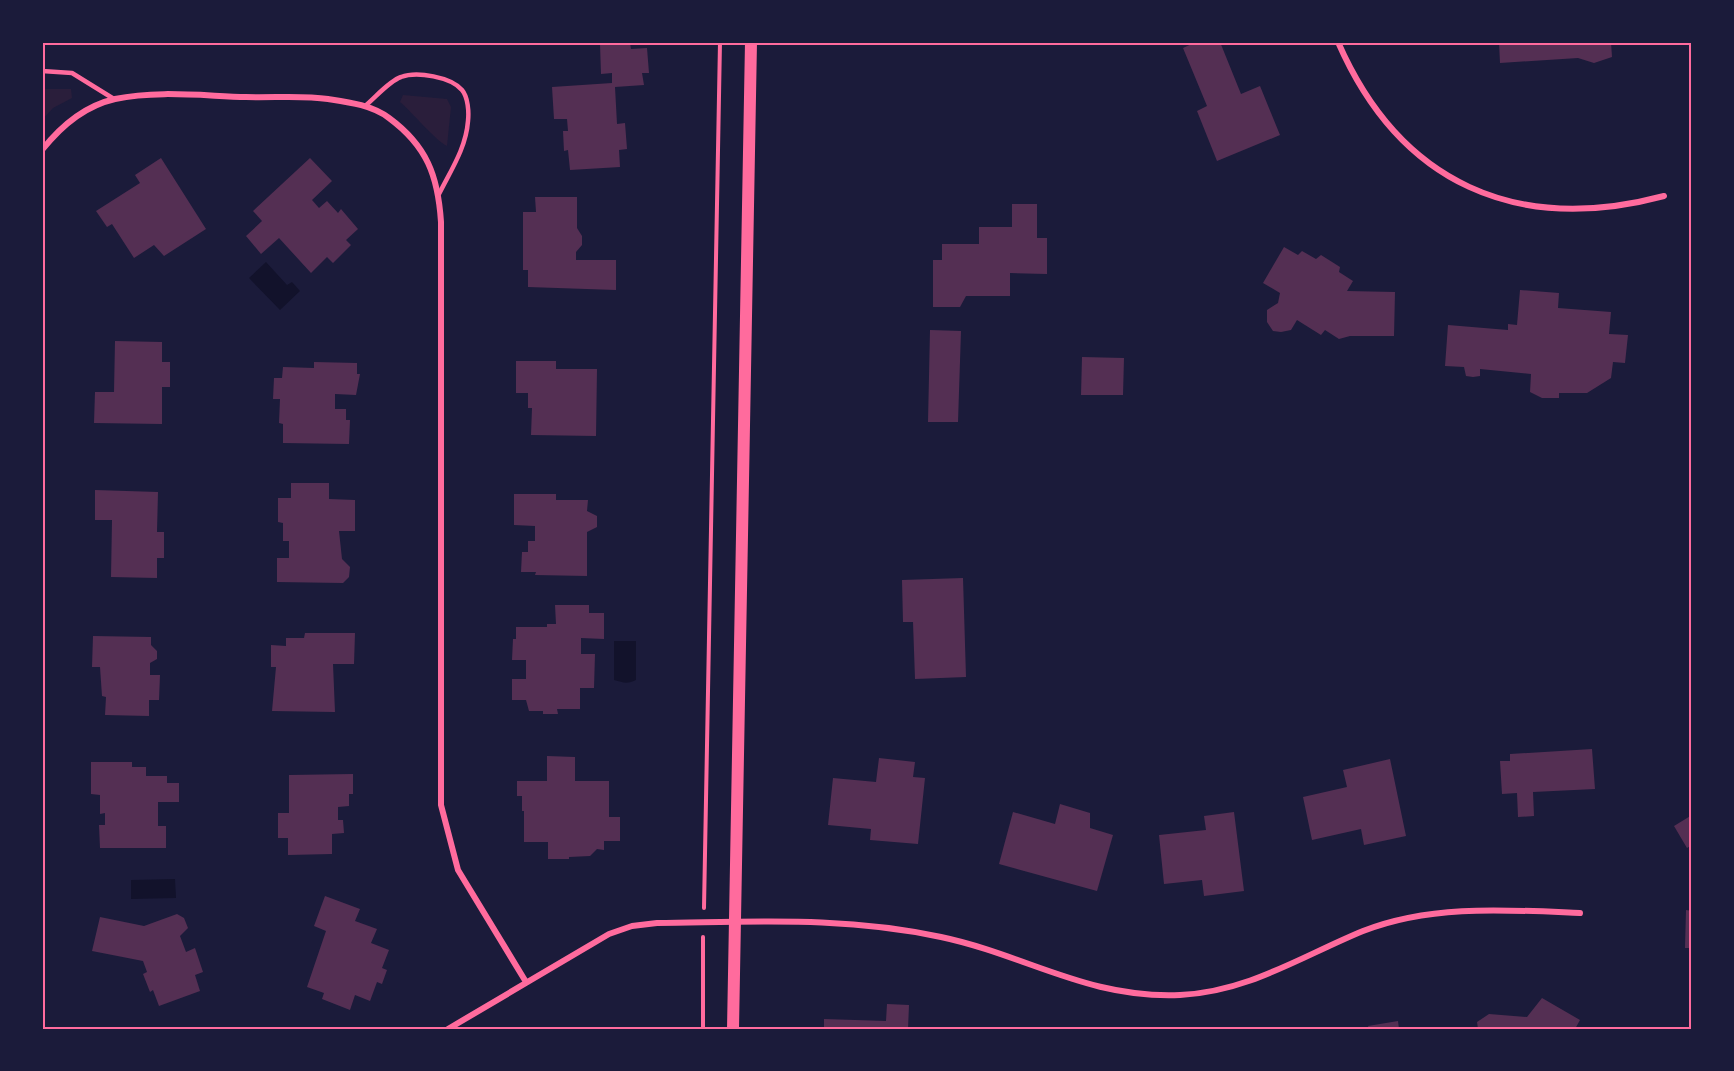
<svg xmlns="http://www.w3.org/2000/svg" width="1734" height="1071" font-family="Rubik,sans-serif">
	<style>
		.green { fill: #2a1e3b }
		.water { fill: #12122b }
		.building { fill: #542f53 }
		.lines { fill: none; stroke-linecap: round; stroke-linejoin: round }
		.path { stroke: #ff6b9d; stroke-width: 4 }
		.service { stroke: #ff6b9d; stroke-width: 4.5 }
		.minor { stroke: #ff6b9d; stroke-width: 6 }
		.secondary { stroke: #ff6b9d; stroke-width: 12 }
		.neatline { fill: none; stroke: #ff6b9d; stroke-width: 2 }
	</style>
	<rect width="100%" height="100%" fill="#1b1b3a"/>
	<!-- green -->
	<path class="green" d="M 42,89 L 71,89 L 72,98 L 53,108 L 42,120 Z
		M 403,95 L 447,99 L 451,107 L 447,146 C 436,141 412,112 400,102 Z"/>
	<!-- water -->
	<path class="water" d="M 266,262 L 287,285 L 292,282 L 300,291 L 280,310 L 249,278 Z
		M 614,641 L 636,641 L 636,680 C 626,685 623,682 614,680 Z
		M 175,879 L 176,898 L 131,899 L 131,880 Z"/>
	<!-- building -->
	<path class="building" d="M 1196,42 L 1220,42 L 1241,94 L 1260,86 L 1280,135 L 1217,161 L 1197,111 L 1207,106 L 1183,48 Z
		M 1499,42 L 1611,42 L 1612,57 L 1594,63 L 1578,58 L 1500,63 Z
		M 630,43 L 631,49 L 647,48 L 649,73 L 642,73 L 644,85 L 615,87 L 617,124 L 625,123 L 627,149 L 619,150 L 620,167 L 570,170 L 568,150 L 564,151 L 563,131 L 568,131 L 567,119 L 554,119 L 552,87 L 612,83 L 612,73 L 601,74 L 600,44 Z
		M 161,158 L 206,229 L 164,256 L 154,245 L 134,258 L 112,224 L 107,227 L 96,211 L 140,183 L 135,175 Z
		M 310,158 L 332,181 L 312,200 L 319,208 L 327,201 L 338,213 L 341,209 L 358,229 L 346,240 L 351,245 L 333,263 L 327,257 L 311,273 L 279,238 L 261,254 L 246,236 L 262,221 L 253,211 Z
		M 535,197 L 577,197 L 577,228 L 582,236 L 582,245 L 576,252 L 576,260 L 616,260 L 616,290 L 528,287 L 528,270 L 523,270 L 523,212 L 536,212 Z
		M 1012,204 L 1037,204 L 1037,238 L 1047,238 L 1047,274 L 1010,273 L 1010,296 L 966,296 L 960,307 L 933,307 L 933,260 L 942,260 L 942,244 L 979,244 L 979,227 L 1012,227 Z
		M 1284,247 L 1298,255 L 1302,251 L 1316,259 L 1321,255 L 1340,267 L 1339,272 L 1353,281 L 1347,291 L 1395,292 L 1394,336 L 1350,336 L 1339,339 L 1325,330 L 1321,335 L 1297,320 L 1291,330 L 1281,332 L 1273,331 L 1267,322 L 1267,310 L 1278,303 L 1280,293 L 1263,283 Z
		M 1520,290 L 1559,293 L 1558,308 L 1611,312 L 1609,334 L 1628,335 L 1625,363 L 1613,362 L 1611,378 L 1587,393 L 1559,393 L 1559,398 L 1542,398 L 1530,392 L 1531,374 L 1480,369 L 1480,376 L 1473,377 L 1466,376 L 1464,367 L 1445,366 L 1448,325 L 1508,330 L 1508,324 L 1517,325 Z
		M 930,330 L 961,331 L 958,422 L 928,422 Z
		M 115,341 L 162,342 L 162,362 L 170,362 L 170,387 L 162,387 L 162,424 L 94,423 L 95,392 L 114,392 Z
		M 1082,357 L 1124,358 L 1123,395 L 1081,395 Z
		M 516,361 L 556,361 L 556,369 L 597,369 L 596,436 L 531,435 L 532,408 L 528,408 L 528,393 L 516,393 Z
		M 314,362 L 357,363 L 357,374 L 360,374 L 356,395 L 335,394 L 335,409 L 346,409 L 346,420 L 350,420 L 349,444 L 283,443 L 283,424 L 279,423 L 280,399 L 273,399 L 274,378 L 282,378 L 283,367 L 314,368 Z
		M 291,483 L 329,483 L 329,499 L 355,500 L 355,531 L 339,531 L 342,559 L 350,567 L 349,577 L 343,583 L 277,582 L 277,558 L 289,558 L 289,541 L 283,541 L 283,523 L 278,522 L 278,498 L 291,498 Z
		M 95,490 L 158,492 L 157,532 L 164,532 L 164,558 L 157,558 L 157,578 L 111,577 L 112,520 L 95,520 Z
		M 514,494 L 556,494 L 556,500 L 588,500 L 587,511 L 597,516 L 597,527 L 587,532 L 587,576 L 535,575 L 536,572 L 521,572 L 522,552 L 528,552 L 528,541 L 535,541 L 535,526 L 514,525 Z
		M 963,578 L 966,677 L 915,679 L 913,622 L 903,622 L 902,580 Z
		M 555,605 L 589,605 L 589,613 L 604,613 L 604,639 L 581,638 L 581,654 L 595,654 L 594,688 L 580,688 L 580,709 L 557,709 L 558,714 L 543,714 L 543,711 L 529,711 L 526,700 L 512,700 L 512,679 L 526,679 L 526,660 L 512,660 L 513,639 L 516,639 L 516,627 L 547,627 L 547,624 L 556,624 Z
		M 305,633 L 355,633 L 354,664 L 333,664 L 335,712 L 272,711 L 276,667 L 271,667 L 271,645 L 286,646 L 286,638 L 304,638 Z
		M 93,636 L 151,637 L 151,645 L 157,651 L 157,659 L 150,663 L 150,675 L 160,675 L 159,700 L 149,700 L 149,716 L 105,715 L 106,697 L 102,696 L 100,667 L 92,667 Z
		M 1592,749 L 1595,789 L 1533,792 L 1534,816 L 1518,817 L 1517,793 L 1502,794 L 1500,761 L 1510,761 L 1510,754 Z
		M 547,756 L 575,757 L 575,781 L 609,781 L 609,817 L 620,817 L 620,841 L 604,841 L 604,850 L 597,849 L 590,856 L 569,857 L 569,859 L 548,859 L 548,842 L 524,842 L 524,811 L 522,811 L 522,796 L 517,796 L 517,781 L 547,781 Z
		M 879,758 L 915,762 L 913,777 L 925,778 L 918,844 L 870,840 L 871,829 L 828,825 L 833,778 L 876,782 Z
		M 1390,759 L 1406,836 L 1364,845 L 1361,829 L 1312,840 L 1303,797 L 1347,787 L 1343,770 Z
		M 91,762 L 132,762 L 132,767 L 146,767 L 146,776 L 167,776 L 167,783 L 179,783 L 179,802 L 158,802 L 158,826 L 166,826 L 166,848 L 100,848 L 99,825 L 105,825 L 105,813 L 100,814 L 100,795 L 91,794 Z
		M 353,774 L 353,794 L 349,794 L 349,806 L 338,807 L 338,820 L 343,820 L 344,833 L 332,834 L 332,854 L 288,855 L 288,838 L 278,838 L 278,813 L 289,813 L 289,775 Z
		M 1060,804 L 1090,813 L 1090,828 L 1113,835 L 1097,891 L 999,864 L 1013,812 L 1055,824 Z
		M 1234,812 L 1244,891 L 1204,896 L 1202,880 L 1164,884 L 1159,835 L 1206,830 L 1204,816 Z
		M 1692,815 L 1692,845 L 1687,848 L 1674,826 Z
		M 325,896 L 360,909 L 355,921 L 377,929 L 371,943 L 389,950 L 382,968 L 387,970 L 382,984 L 377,982 L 370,1001 L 355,995 L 350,1010 L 322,999 L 324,993 L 307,987 L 326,931 L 314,926 Z
		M 1686,910 L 1692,911 L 1692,948 L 1685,948 Z
		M 177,914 L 184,918 L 188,928 L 180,936 L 186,952 L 195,948 L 203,972 L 195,975 L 200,991 L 159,1006 L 153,990 L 150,992 L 143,974 L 147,972 L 143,961 L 92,951 L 100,917 L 144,926 Z
		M 1542,998 L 1580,1020 L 1575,1029 L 1478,1029 L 1477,1022 L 1489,1014 L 1527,1017 Z
		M 887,1004 L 909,1005 L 908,1029 L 824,1029 L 824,1019 L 886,1021 Z
		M 1398,1021 L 1399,1029 L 1369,1029 L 1368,1026 Z"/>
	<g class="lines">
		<!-- path -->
		<path class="path" d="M 704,908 L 720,42
			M 703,937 L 703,1029"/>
		<!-- service -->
		<path class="service" d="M 42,71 L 72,73 L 114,99
			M 365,106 C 375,98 389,81 401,77 C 417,71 451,77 462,90 C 468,97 469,112 468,121 C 466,148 451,170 439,194"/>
		<!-- minor -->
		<path class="minor" d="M 1338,42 C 1400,184 1517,235 1664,196
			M 42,150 C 61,126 84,106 115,99 C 157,90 204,96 246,97 C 273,98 302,95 328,99 C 348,102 372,105 389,118 C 427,146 438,176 441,222 L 441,805 L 458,870 L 526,982
			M 448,1029 L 609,934 L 632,926 L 657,923 C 755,922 844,916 941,937 C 1026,955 1088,999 1180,995 C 1248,992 1302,956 1363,931 C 1431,904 1509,910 1580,913"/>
		<!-- secondary -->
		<path class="secondary" d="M 733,1029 L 751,42"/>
	</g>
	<!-- border -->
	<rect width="1734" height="1071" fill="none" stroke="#1b1b3a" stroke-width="87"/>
	<rect x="44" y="44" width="1646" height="984" class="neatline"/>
</svg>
